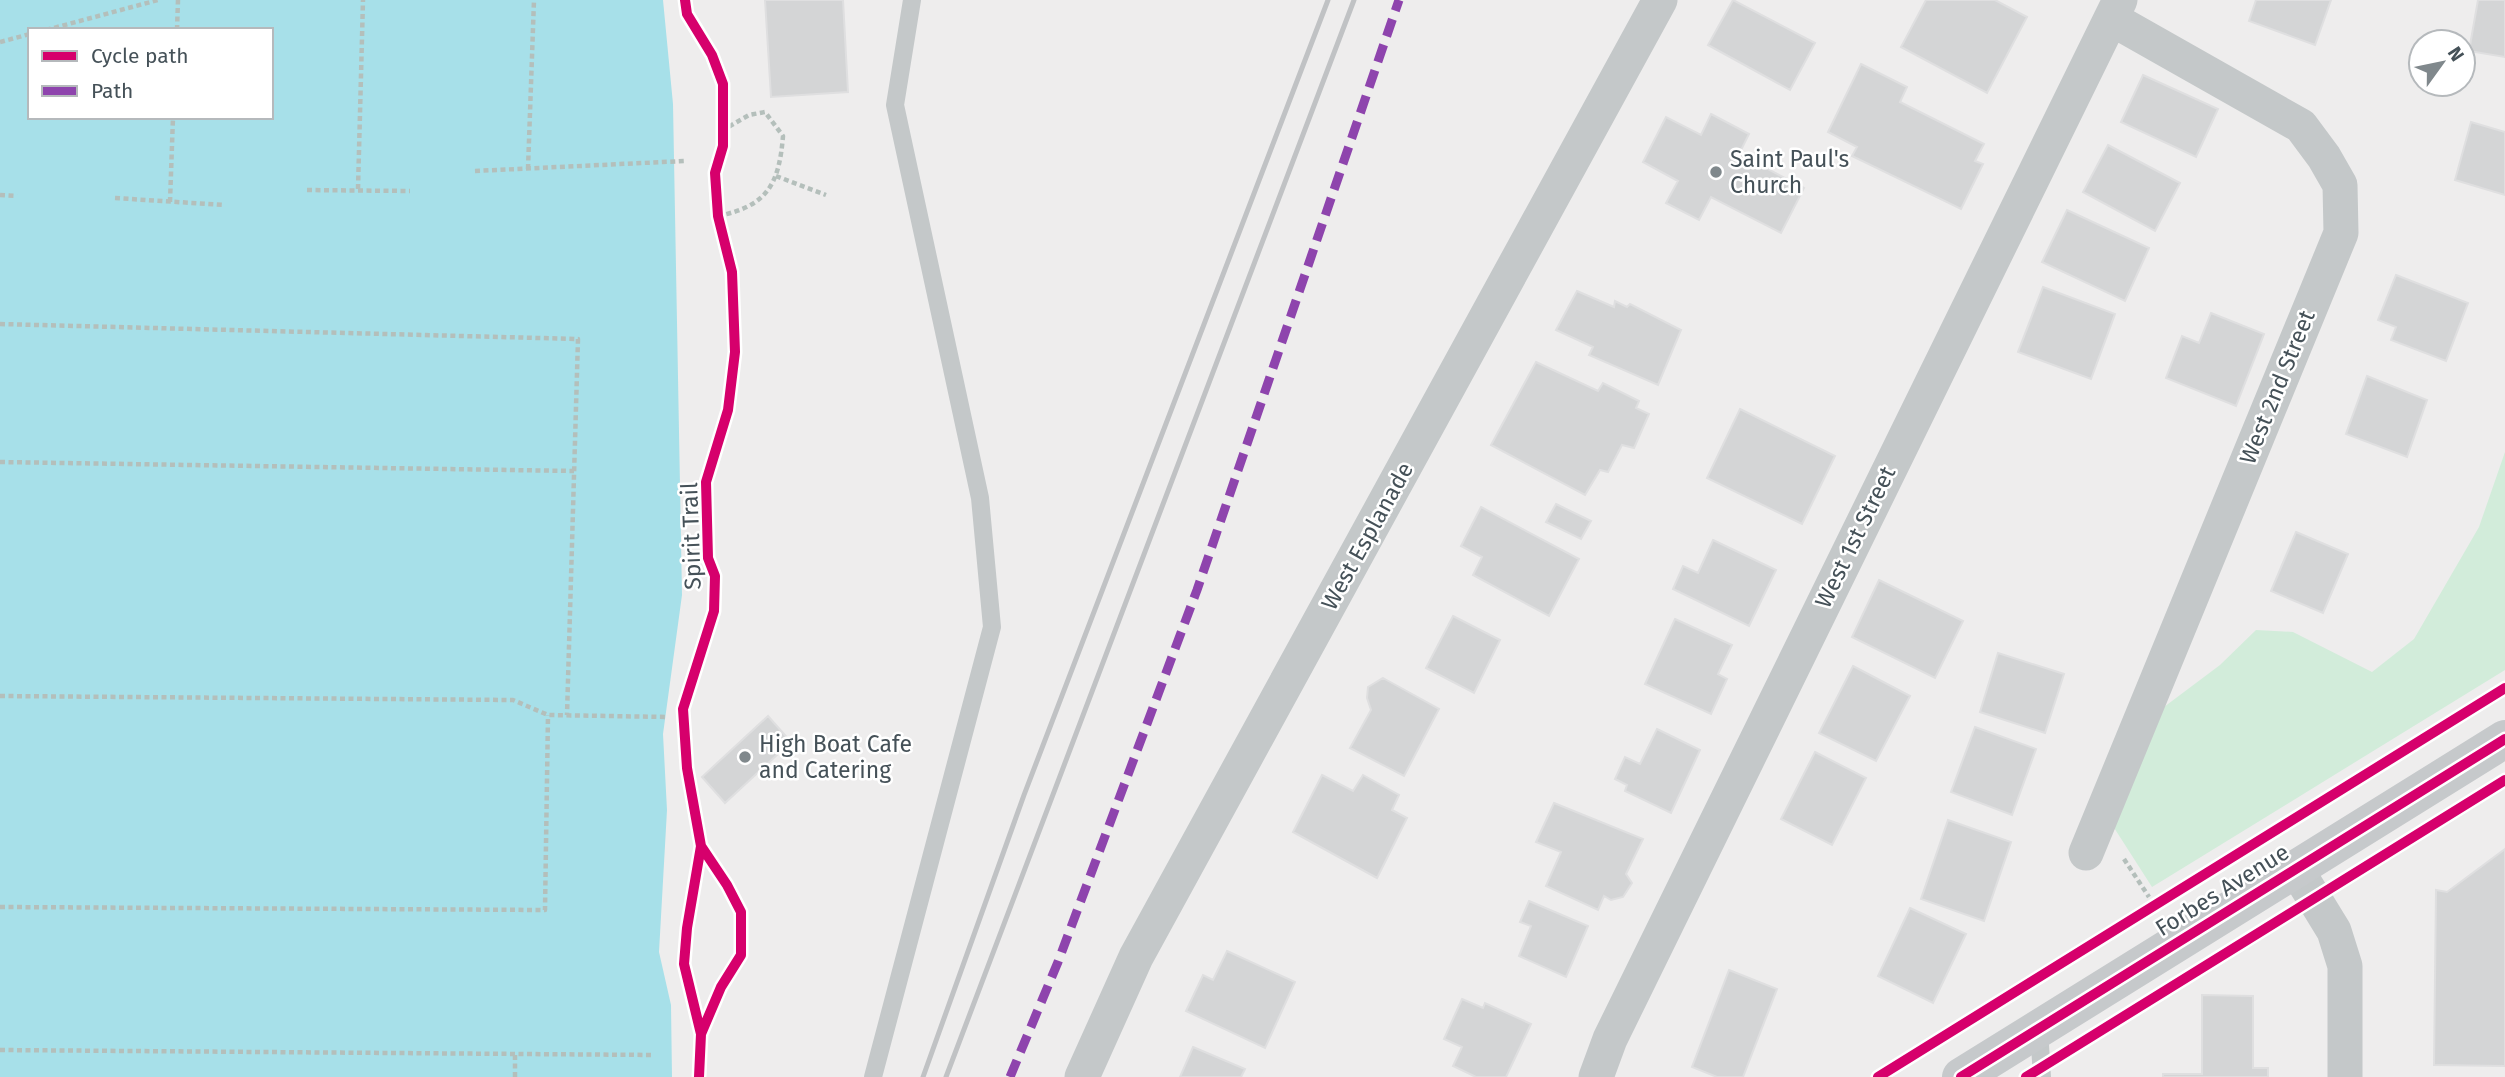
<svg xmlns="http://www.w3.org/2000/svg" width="2505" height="1077" font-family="'Fira Sans',sans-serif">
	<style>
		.green { fill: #d2ecda }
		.water { fill: #a7e0e9; fill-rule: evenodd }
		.building { fill: #d4d5d6; stroke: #dfdfe0; stroke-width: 2 }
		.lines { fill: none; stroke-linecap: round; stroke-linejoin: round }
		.path { stroke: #b4bfbb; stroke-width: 4.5; stroke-dasharray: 5 3.5; stroke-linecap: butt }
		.lane { stroke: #c4c8c9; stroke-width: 18 }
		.street { stroke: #c4c8c9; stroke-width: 35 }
		.secondary { stroke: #c6c9cb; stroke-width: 38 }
		.rail { stroke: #c0c2c4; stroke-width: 5 }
		.quiet { stroke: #8e44ad; stroke-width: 9; stroke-dasharray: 18 9; stroke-linecap: butt }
		.cycleway-casing { stroke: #fff; stroke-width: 15 }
		.cycleway { stroke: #d6006c; stroke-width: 10 }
		.poi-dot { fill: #80888c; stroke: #fff; stroke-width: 2.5 }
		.labels { text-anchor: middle; stroke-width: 5; stroke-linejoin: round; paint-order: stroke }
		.poi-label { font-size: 23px; fill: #455158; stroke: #fff; text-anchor: start }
		.street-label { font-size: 23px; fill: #455158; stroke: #fff }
	</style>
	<rect width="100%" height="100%" fill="#eeeded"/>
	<!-- green -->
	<path class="green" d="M 2505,452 L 2505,670 L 2152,887 L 2111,823 L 2160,710 L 2220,665 L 2256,630 L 2293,632 L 2372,672 L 2414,639 L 2479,527 Z"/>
	<!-- water -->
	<path class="water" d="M 0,0 L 663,0 L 673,104 L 682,595 L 663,734 L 667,810 L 659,952 L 671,1005 L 672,1077 L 0,1077 ZM 30,30 L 271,30 L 271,117 L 30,117 Z"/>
	<!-- building -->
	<path class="building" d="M 765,0 L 843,0 L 848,92 L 771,97 Z
		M 1733,0 L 1815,43 L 1790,90 L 1708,45 Z
		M 1926,0 L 1995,0 L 2027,17 L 1987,93 L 1901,47 Z
		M 2256,0 L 2331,0 L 2315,45 L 2249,21 Z
		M 2478,0 L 2505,0 L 2505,57 L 2469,51 Z
		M 1861,64 L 1907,87 L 1900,102 L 1984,144 L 1975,161 L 1983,164 L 1961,209 L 1852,156 L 1857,147 L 1828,132 Z
		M 2143,75 L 2218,109 L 2196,157 L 2121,122 Z
		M 1711,114 L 1749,134 L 1739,154 L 1804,188 L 1781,233 L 1711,197 L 1699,220 L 1666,203 L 1678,181 L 1643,162 L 1666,117 L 1701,135 Z
		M 2471,122 L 2505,132 L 2505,195 L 2455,180 Z
		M 2108,145 L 2180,183 L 2155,231 L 2083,192 Z
		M 2067,210 L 2149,248 L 2125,301 L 2042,262 Z
		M 2396,275 L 2468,303 L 2446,361 L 2391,340 L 2396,327 L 2378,320 Z
		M 2043,287 L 2115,314 L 2091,379 L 2018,352 Z
		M 1577,291 L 1614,307 L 1615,301 L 1627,307 L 1630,304 L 1681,330 L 1658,385 L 1589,355 L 1593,347 L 1556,330 Z
		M 2211,313 L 2264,334 L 2236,406 L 2166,378 L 2182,336 L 2199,343 Z
		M 1536,362 L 1598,391 L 1603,383 L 1639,401 L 1636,408 L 1649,414 L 1634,448 L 1622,445 L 1608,472 L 1600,470 L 1585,495 L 1491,445 Z
		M 2367,376 L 2427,400 L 2407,457 L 2346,434 Z
		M 1740,409 L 1835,456 L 1802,524 L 1707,478 Z
		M 1556,504 L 1591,521 L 1581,539 L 1546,522 Z
		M 1481,507 L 1579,559 L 1549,616 L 1473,575 L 1482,557 L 1461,546 Z
		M 2296,532 L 2348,554 L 2323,613 L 2271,591 Z
		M 1713,540 L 1776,570 L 1749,626 L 1673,589 L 1683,566 L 1698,573 Z
		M 1879,580 L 1963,621 L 1935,678 L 1852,637 Z
		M 1453,616 L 1500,640 L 1474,693 L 1426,668 Z
		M 1675,619 L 1732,645 L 1718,674 L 1727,679 L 1711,714 L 1645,684 Z
		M 1998,653 L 2064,674 L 2045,733 L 1980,712 Z
		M 1853,666 L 1910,696 L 1876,761 L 1819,733 Z
		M 1383,678 L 1439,709 L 1404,776 L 1350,748 L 1371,710 L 1367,698 L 1368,687 Z
		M 768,716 L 791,742 L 725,803 L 702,777 Z
		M 1975,727 L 2036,749 L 2012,815 L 1951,792 Z
		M 1657,729 L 1700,750 L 1671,813 L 1625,791 L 1627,785 L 1615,779 L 1625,757 L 1640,764 Z
		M 1815,752 L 1866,778 L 1832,845 L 1781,819 Z
		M 1322,775 L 1353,791 L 1363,775 L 1399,795 L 1392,810 L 1407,818 L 1377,878 L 1293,832 Z
		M 1554,803 L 1643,839 L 1626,874 L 1632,883 L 1623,897 L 1611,900 L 1604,896 L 1598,910 L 1546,886 L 1561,852 L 1536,842 Z
		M 1948,820 L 2011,842 L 1984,921 L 1921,899 Z
		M 2505,849 L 2505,1066 L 2434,1065 L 2436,890 L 2447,892 Z
		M 1529,901 L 1588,926 L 1566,977 L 1519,956 L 1531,926 L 1520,922 Z
		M 1910,908 L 1966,934 L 1933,1003 L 1878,976 Z
		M 1227,951 L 1295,982 L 1265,1048 L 1186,1011 L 1203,975 L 1213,980 Z
		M 1729,970 L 1777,989 L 1743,1077 L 1717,1077 L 1692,1067 Z
		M 2202,995 L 2253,996 L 2253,1068 L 2268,1068 L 2268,1077 L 2163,1077 L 2163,1074 L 2202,1074 Z
		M 1462,999 L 1483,1008 L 1485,1003 L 1531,1024 L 1506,1077 L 1476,1077 L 1453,1066 L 1462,1047 L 1444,1039 Z
		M 1193,1047 L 1245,1069 L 1241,1077 L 1180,1077 Z"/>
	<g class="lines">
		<!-- path -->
		<path class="path" d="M 46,30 L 158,0
			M 177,30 L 178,0
			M 0,42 L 30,34
			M 528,169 L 534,0
			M 475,171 L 684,161
			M 776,176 L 826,195
			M 358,189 L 363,0
			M 307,190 L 410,191
			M 0,195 L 17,196
			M 115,198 L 224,205
			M 170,202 L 173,117
			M 718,216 C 767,206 779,185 783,136 L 765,112 L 749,115 L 723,130
			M 0,324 L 578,339 L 567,715
			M 0,462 L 574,471
			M 0,696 L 513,700 L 548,715 L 668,717
			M 2124,859 L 2149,897
			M 0,907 L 545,910 L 548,715
			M 0,1050 L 654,1055
			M 515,1077 L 515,1054"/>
		<!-- lane -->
		<path class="lane" d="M 2039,1029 L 2042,1077
			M 873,1077 L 992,627 L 980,498 L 895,105 L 912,0"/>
		<!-- street -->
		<path class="street" d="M 2086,853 L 2341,233 L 2340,185 L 2324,157 L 2301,126 L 2112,19
			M 2296,869 L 2334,931 L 2345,966 L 2345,1077
			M 1082,1077 L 1136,957 L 1660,0
			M 1596,1077 L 1610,1039 L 2120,0"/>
		<!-- secondary -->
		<path class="secondary" d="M 1961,1077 L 2505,739"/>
		<!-- rail -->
		<path class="rail" d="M 923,1077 L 1024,795 L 1328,0
			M 946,1077 L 1354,0"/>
		<!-- quiet -->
		<path class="quiet" d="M 1010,1077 L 1058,962 L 1197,590 L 1399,0"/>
		<defs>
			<path id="cycleway" d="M 685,0 L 687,14 L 712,55 L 723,84 L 723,146 L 715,173 L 718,216 L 732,272 L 735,352 L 728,410 L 706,482 L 708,558 L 715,576 L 714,611 L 683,709 L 687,768 L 701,846 L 687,928 L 684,964 L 701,1034 L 699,1077
				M 701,846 L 727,885 L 741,912 L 741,955 L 721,987 L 701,1034
				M 1878,1077 L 2505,688
				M 1961,1077 L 2505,739
				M 2026,1077 L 2505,780"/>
		</defs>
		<!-- cycleway casing -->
		<use href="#cycleway" class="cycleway-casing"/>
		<!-- cycleway -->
		<use href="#cycleway" class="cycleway"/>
	</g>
	<!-- markers -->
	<g class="poi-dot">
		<circle cx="1716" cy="172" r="7"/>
		<circle cx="745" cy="757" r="7"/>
	</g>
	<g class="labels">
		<!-- poi labels -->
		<g class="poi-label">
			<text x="1730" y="167">Saint Paul's<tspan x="1730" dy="26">Church</tspan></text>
			<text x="759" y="752">High Boat Cafe<tspan x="759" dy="26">and Catering</tspan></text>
		</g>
		<!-- street labels -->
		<g class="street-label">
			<text transform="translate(2277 387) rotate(-68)" y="8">West 2nd Street</text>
			<text transform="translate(691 536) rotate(-92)" y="8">Spirit Trail</text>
			<text transform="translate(1367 536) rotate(-61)" y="8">West Esplanade</text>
			<text transform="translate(1855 537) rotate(-64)" y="8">West 1st Street</text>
			<text transform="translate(2222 890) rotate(-32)" y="8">Forbes Avenue</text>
		</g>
	</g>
	<!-- legend -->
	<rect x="28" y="28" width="245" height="91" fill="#ffffff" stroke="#b5b9bc" stroke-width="2"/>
	<rect x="42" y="51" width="35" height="10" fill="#d6006c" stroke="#b5b9bc" stroke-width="2"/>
	<text x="91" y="63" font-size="21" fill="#455158">Cycle path</text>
	<rect x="42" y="86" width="35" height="10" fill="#8e44ad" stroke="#b5b9bc" stroke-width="2"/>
	<text x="91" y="98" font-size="21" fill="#455158">Path</text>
	<!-- north arrow -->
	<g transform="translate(2442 63) rotate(57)"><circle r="33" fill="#ffffff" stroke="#b5b9bc" stroke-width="2"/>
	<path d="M0-5L12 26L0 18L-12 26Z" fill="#80888c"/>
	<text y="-10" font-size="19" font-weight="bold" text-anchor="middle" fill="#455158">N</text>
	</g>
</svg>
